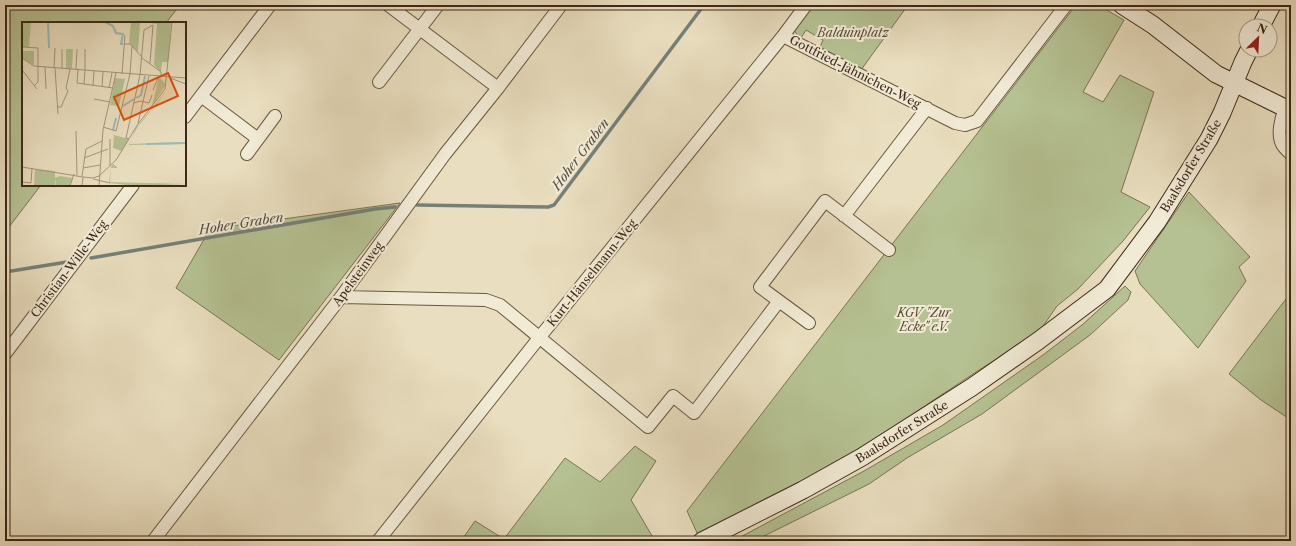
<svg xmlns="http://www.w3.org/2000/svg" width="1296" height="546" font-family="'Libre Caslon Text',serif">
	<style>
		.green { fill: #b5c192; stroke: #7a7454 }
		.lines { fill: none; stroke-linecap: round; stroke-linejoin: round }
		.stream { stroke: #758079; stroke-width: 3.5 }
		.street-casing { stroke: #695641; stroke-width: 14 }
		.secondary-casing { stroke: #3e2817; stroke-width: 19 }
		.street { stroke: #f1ead5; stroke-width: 12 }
		.secondary { stroke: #f1ead5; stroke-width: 17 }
		.labels { text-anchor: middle; stroke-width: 4; stroke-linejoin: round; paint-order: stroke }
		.park-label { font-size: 12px; font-style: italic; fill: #5c4e36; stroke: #f1ead5 }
		.street-label { font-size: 12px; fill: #3e2817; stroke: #f1ead5 }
		.water-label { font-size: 13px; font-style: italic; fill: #554d40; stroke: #f1ead5 }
		.inset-river { fill: none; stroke: #9abbba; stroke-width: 2 }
		.inset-road { fill: none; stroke: #a5957c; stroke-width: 1 }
		.view { fill: #d7540d; fill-opacity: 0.15; stroke: #d7540d; stroke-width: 2 }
		.inset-edge { fill: none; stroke: #3e2817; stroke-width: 2 }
	</style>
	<rect width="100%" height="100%" fill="#e9debf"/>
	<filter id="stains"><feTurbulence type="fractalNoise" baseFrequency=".005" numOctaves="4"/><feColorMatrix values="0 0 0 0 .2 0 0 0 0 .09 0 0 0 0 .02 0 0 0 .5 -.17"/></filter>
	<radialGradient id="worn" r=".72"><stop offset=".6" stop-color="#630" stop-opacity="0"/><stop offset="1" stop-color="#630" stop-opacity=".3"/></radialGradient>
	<!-- green -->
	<path class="green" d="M 5,5 L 180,5 L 166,23 L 23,23 L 23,185 L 41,185 L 9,227 L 5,224 Z
		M 813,5 L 908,5 L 861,70 L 820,47 L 823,40 L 806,30 L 801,38 L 795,32 L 795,27 Z
		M 1076,5 L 1098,5 L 1124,20 L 1083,92 L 1103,102 L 1120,75 L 1154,92 L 1121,192 L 1150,207 L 1123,241 L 1078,289 L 1057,306 L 1039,332 L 976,372 L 875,439 L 785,491 L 698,535 L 687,511 Z
		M 1291,127 L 1291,147 L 1287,143 L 1283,135 L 1287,128 Z
		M 1189,192 L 1250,257 L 1239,267 L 1246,281 L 1198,348 L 1140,284 L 1135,271 Z
		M 400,203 L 279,360 L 176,288 L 210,229 Z
		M 1125,286 L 1131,292 L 1128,300 L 1090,335 L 982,414 L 907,458 L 869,484 L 754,541 L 733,541 L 864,471 L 943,425 L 1043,355 L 1082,325 Z
		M 1289,295 L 1291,295 L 1291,420 L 1261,400 L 1229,374 Z
		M 635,446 L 656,461 L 631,500 L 655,541 L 461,541 L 475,521 L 504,539 L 565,458 L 600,482 Z"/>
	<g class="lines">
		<!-- stream -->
		<path class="stream" d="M 417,205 L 548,207 L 554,205 L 704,5
			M 91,258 L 375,209 L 395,207
			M 5,272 L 67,262"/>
		<defs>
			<path id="street" d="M 388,5 L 498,88
				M 783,36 L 955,123 L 965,125 L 977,121 L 1066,5
				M 379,82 L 438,5
				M 201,96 L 258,139
				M 1285,109 C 1281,118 1277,134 1282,144 C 1284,148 1288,151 1291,154
				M 185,117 L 270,5
				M 247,154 L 275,116
				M 844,216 L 927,108
				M 341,297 L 486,300 L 500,305 L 648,427 L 673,396 L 694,413 L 779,301
				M 809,323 L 760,287 L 825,201 L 889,250
				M 5,354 L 133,185
				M 153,541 L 341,297 L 445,154 L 498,88 L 561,5
				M 378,541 L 539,338 L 783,36 L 806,5"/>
			<path id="secondary" d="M 1122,5 L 1153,25 L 1216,74 L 1291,111
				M 1261,26 L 1272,5
				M 702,541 L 803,490 L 862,457 L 972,387 L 1038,341 L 1107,289 L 1157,222 L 1209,139 L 1222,113 L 1243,62 L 1249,50"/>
		</defs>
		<!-- street casing -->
		<use href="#street" class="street-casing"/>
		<!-- secondary casing -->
		<use href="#secondary" class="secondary-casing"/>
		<!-- street -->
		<use href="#street" class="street"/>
		<!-- secondary -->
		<use href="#secondary" class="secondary"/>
	</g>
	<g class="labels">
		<!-- park labels -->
		<g class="park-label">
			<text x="853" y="37">Balduinplatz</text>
			<text x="924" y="317">KGV "Zur<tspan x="924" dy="14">Ecke" e.V.</tspan></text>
		</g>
		<!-- street labels -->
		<g class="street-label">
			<text transform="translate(855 72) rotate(27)" y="4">Gottfried-Jähnichen-Weg</text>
			<text transform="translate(1191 166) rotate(-59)" y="4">Baalsdorfer Straße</text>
			<text transform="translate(69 269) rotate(-53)" y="4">Christian-Wille-Weg</text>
			<text transform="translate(592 273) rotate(-51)" y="4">Kurt-Hänselmann-Weg</text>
			<text transform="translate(358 274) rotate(-54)" y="4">Apelsteinweg</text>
			<text transform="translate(902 432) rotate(-32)" y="4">Baalsdorfer Straße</text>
		</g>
		<!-- water labels -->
		<g class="water-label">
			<text transform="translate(580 154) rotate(-53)" y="5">Hoher Graben</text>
			<text transform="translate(241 223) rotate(-9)" y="5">Hoher Graben</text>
		</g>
	</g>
	<!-- overview -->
	<g transform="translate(22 22)">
		<rect width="164" height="164" fill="#e9debf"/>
		<path d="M 0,0 L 9,0 L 7,25 L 0,25 ZM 109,0 L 118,0 L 116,30 L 107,21 ZM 123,0 L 149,1 L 146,40 L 140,40 L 139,50 L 132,43 L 135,2 ZM 44,27 L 51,27 L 50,47 L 44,46 ZM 0,29 L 12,29 L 12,43 L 0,36 ZM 137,55 L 144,62 L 130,84 ZM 93,56 L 103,57 L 97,84 L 88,83 ZM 144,69 L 137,79 L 119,101 L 116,104 L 107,122 L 164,120 L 164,122 L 107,123 L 114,106 ZM 92,113 L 107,117 L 100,129 L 91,126 ZM 91,142 L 95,145 L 95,143 L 95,146 L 89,146 L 88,160 L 164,162 L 113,164 L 87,161 L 89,145 ZM 13,147 L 33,149 L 33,164 L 12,164 ZM 38,154 L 51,156 L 48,164 L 34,164 L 33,156 Z" fill="#b5c192"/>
		<path class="inset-river" d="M 26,0 L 27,26M 83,0 L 91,4 L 94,11 L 101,12 L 99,22 L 101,22M 114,76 L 119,73 L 123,54M 101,84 L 112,77M 91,108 L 94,96M 124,122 L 164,121"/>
		<path class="inset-road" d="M 102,22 L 108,22 L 120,35M 0,25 L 16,26 L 16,60 L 12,64M 0,36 L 12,44 L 164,56M 120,36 L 139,50 L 139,54M 23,45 L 24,67M 32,46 L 33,26M 33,46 L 36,92M 40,46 L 40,27M 0,48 L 15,67M 54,48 L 55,27M 56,48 L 55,61 L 91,66M 63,49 L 63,27M 100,52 L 103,13M 148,56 L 164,62M 62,62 L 63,49M 71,64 L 72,49M 80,65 L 81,50M 44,66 L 48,47M 87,66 L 90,51M 131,68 L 137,54M 72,77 L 88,80M 112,81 L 118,79 L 127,81 L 130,73M 35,85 L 39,85 L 46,69 L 44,66M 116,101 L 127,54M 81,105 L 94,109 L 108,52 L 110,24M 54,109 L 55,153M 107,117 L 104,116 L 118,53 L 122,8 L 131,3 L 128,41M 62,136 L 86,127M 88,144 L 88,117M 0,145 L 61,155M 61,146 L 78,143M 60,154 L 64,127 L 80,119M 71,157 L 88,161M 0,160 L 9,161 L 10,146M 48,164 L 52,152M 60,164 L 61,155 L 71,156 L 77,154 L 94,138 L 116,102 L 143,67 L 150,0M 77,164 L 81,108 L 94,51"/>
		<path class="view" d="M 146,51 L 156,74 L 102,98 L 92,75 Z"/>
		<rect width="164" height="164" class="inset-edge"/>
	</g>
	<!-- margin -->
	<rect width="1296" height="546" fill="none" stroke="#e9debf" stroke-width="20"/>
	<rect x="6" y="6" width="1284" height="534" fill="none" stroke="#3e2817" stroke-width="2"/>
	<rect x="10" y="10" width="1276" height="526" fill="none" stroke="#3e2817"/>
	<!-- north arrow -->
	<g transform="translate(1258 38) rotate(24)"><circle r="19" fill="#f1ead5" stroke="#a99c89"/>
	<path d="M0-3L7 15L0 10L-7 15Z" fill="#8f2418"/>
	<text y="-6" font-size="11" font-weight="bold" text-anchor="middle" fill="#3e2817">N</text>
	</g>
	<rect width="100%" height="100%" filter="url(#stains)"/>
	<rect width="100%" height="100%" fill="url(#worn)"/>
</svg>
